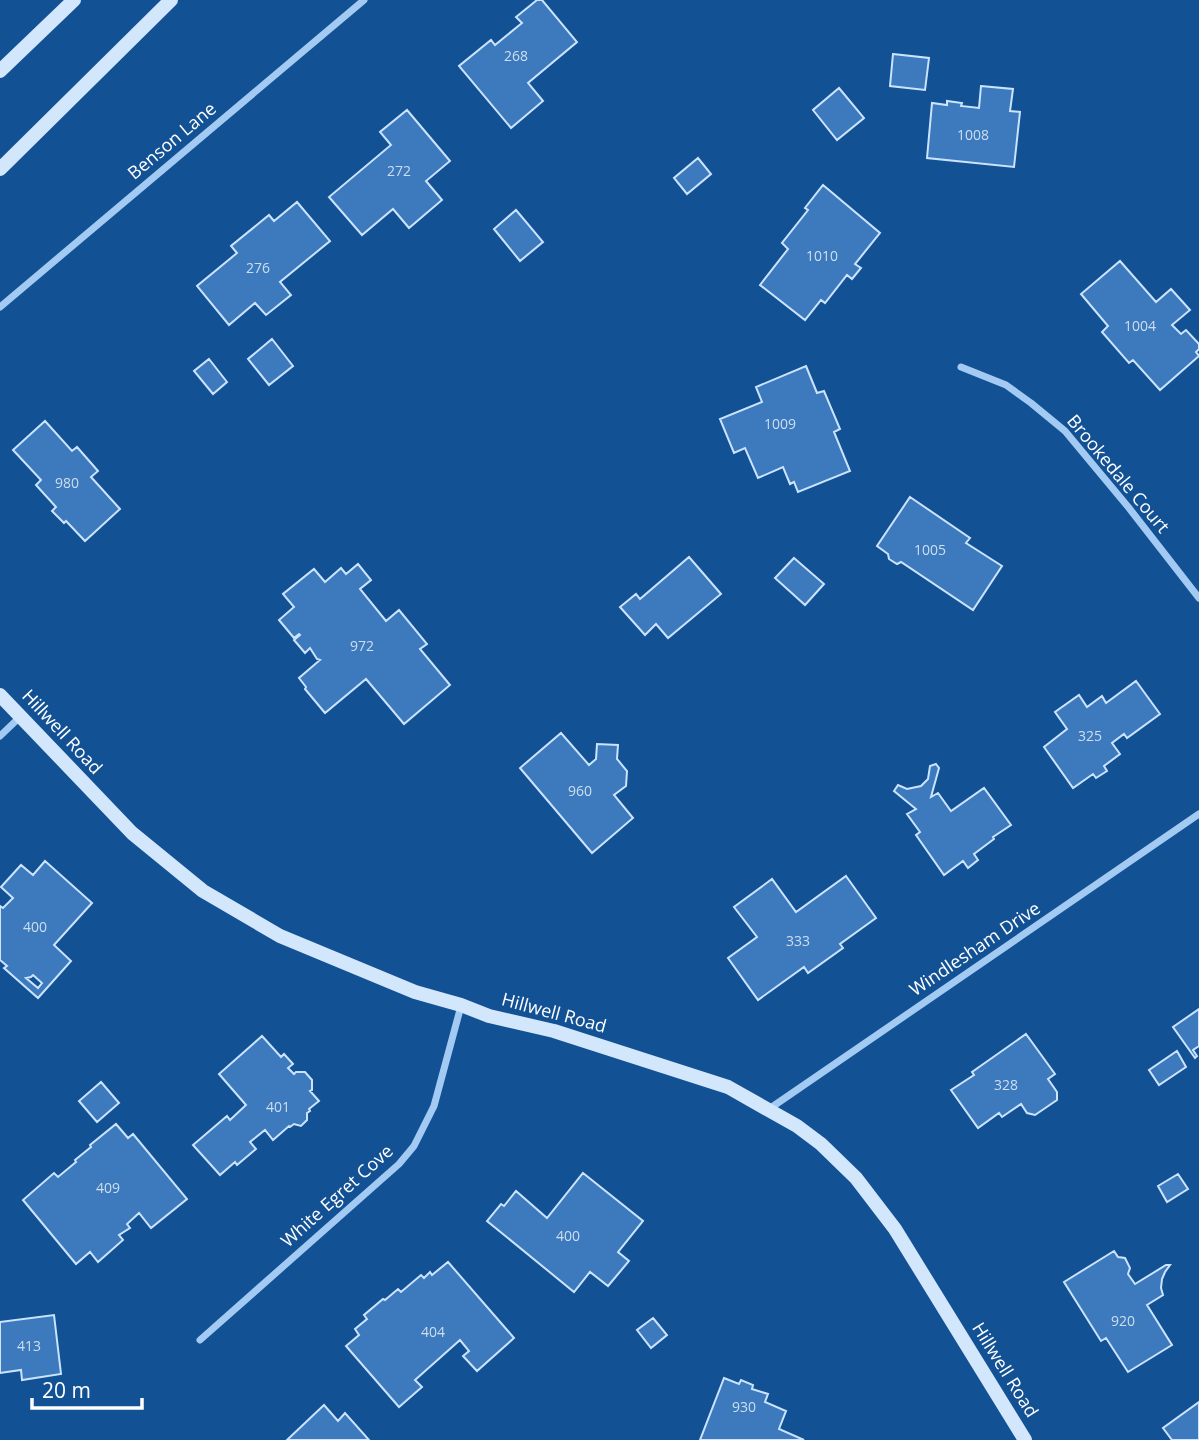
<svg xmlns="http://www.w3.org/2000/svg" width="1199" height="1440" font-family="'Open Sans',sans-serif">
	<style>
		.building { fill: #3c7abd; stroke: #cbe3fd; stroke-width: 2; fill-rule: evenodd }
		.lines { fill: none; stroke-linecap: round; stroke-linejoin: round }
		.street { stroke: #a3caf2; stroke-width: 7 }
		.secondary { stroke: #d2e6fc; stroke-width: 14 }
		.labels { text-anchor: middle; stroke-width: 5; stroke-linejoin: round; paint-order: stroke }
		.number-label { font-size: 14px; fill: #cedeee }
		.street-label { font-size: 18px; fill: #fff; stroke: #135195 }
	</style>
	<rect width="100%" height="100%" fill="#135195"/>
	<!-- building -->
	<path class="building" d="M 537,0 L 542,0 L 577,42 L 528,83 L 543,101 L 511,128 L 459,66 L 491,40 L 495,45 L 522,23 L 516,17 Z
		M 893,54 L 929,58 L 925,90 L 890,86 Z
		M 981,86 L 1013,89 L 1010,111 L 1020,112 L 1014,167 L 927,158 L 932,103 L 947,105 L 947,101 L 962,103 L 961,106 L 979,108 Z
		M 839,88 L 864,118 L 837,140 L 813,110 Z
		M 407,110 L 450,161 L 426,181 L 442,200 L 409,228 L 393,209 L 362,235 L 329,197 L 391,145 L 380,132 Z
		M 698,158 L 711,174 L 687,194 L 674,178 Z
		M 823,185 L 880,233 L 855,264 L 861,268 L 852,279 L 847,275 L 825,303 L 821,300 L 805,320 L 760,285 L 788,249 L 782,243 L 808,210 L 805,208 Z
		M 297,202 L 330,241 L 280,282 L 291,295 L 266,315 L 255,303 L 229,325 L 197,286 L 237,253 L 231,246 L 269,215 L 274,221 Z
		M 516,210 L 543,242 L 520,261 L 494,229 Z
		M 1120,261 L 1156,302 L 1171,289 L 1190,310 L 1172,325 L 1181,334 L 1186,330 L 1199,344 L 1199,349 L 1196,352 L 1199,356 L 1160,390 L 1133,360 L 1129,363 L 1102,332 L 1108,326 L 1081,294 Z
		M 272,339 L 293,366 L 269,385 L 248,359 Z
		M 209,359 L 227,382 L 213,394 L 194,371 Z
		M 806,366 L 817,393 L 824,391 L 840,429 L 834,432 L 850,471 L 798,492 L 794,482 L 790,484 L 783,467 L 758,478 L 745,448 L 734,453 L 720,419 L 762,402 L 756,387 Z
		M 45,421 L 72,451 L 77,447 L 98,471 L 91,477 L 120,509 L 85,541 L 66,521 L 64,523 L 52,511 L 56,507 L 36,485 L 41,480 L 13,450 Z
		M 910,497 L 970,538 L 966,543 L 1002,566 L 973,610 L 901,562 L 897,564 L 889,559 L 888,554 L 877,546 Z
		M 689,557 L 721,594 L 668,638 L 656,624 L 645,635 L 620,607 L 636,594 L 640,599 Z
		M 794,558 L 824,584 L 805,605 L 775,578 Z
		M 358,564 L 371,580 L 360,589 L 386,621 L 399,610 L 427,644 L 420,649 L 450,685 L 404,724 L 366,679 L 325,713 L 305,689 L 306,687 L 299,678 L 320,660 L 317,659 L 310,648 L 305,653 L 294,640 L 300,635 L 299,634 L 294,638 L 279,620 L 294,607 L 283,594 L 314,569 L 325,582 L 341,568 L 346,574 Z
		M 1136,681 L 1160,714 L 1127,738 L 1124,734 L 1112,743 L 1120,754 L 1104,766 L 1107,771 L 1096,778 L 1093,774 L 1073,788 L 1044,747 L 1067,729 L 1055,712 L 1079,695 L 1087,707 L 1102,696 L 1106,703 Z
		M 561,733 L 589,765 L 596,759 L 597,744 L 618,745 L 617,759 L 627,771 L 626,786 L 614,795 L 633,818 L 592,853 L 520,768 Z
		M 936,764 L 939,768 L 931,797 L 938,793 L 951,811 L 984,788 L 1011,825 L 993,837 L 994,839 L 974,854 L 978,860 L 968,868 L 963,861 L 944,875 L 916,835 L 920,832 L 907,814 L 916,809 L 894,791 L 898,785 L 907,789 L 921,786 L 928,779 L 930,766 Z
		M 45,861 L 92,903 L 54,945 L 71,961 L 38,998 L 4,968 L 7,966 L 0,960 L 0,906 L 3,908 L 13,898 L 1,887 L 21,865 L 33,875 ZM 33,975 L 42,983 L 38,988 L 26,978 L 31,977 Z
		M 846,876 L 876,918 L 840,944 L 843,948 L 808,973 L 804,967 L 758,1000 L 728,958 L 757,937 L 734,907 L 772,879 L 796,912 Z
		M 1199,1009 L 1199,1046 L 1193,1050 L 1197,1056 L 1195,1058 L 1173,1027 Z
		M 1026,1034 L 1055,1074 L 1048,1079 L 1057,1092 L 1057,1100 L 1035,1115 L 1027,1113 L 1021,1104 L 1002,1117 L 999,1113 L 978,1128 L 951,1090 L 974,1075 L 972,1072 Z
		M 262,1036 L 281,1057 L 284,1054 L 293,1064 L 288,1068 L 294,1074 L 296,1072 L 305,1072 L 312,1080 L 312,1090 L 310,1091 L 319,1101 L 309,1109 L 310,1111 L 307,1113 L 307,1120 L 301,1126 L 294,1124 L 290,1127 L 289,1126 L 273,1140 L 265,1130 L 250,1142 L 256,1149 L 237,1165 L 235,1162 L 220,1175 L 193,1145 L 227,1116 L 230,1120 L 246,1105 L 219,1074 Z
		M 1177,1051 L 1186,1067 L 1159,1085 L 1149,1070 Z
		M 101,1082 L 119,1103 L 97,1122 L 79,1101 Z
		M 116,1124 L 128,1138 L 133,1134 L 187,1199 L 151,1228 L 139,1213 L 127,1224 L 130,1228 L 119,1235 L 123,1240 L 98,1262 L 90,1252 L 76,1264 L 23,1200 L 54,1173 L 58,1177 L 76,1162 L 75,1160 L 91,1147 L 90,1145 Z
		M 583,1173 L 643,1221 L 618,1252 L 629,1261 L 608,1286 L 590,1272 L 574,1292 L 487,1221 L 501,1204 L 504,1206 L 516,1191 L 547,1218 Z
		M 1178,1174 L 1188,1189 L 1167,1202 L 1158,1186 Z
		M 1114,1251 L 1118,1257 L 1125,1258 L 1130,1268 L 1128,1274 L 1135,1284 L 1166,1265 L 1170,1265 L 1165,1272 L 1162,1279 L 1161,1288 L 1163,1295 L 1147,1305 L 1172,1345 L 1128,1372 L 1106,1338 L 1101,1341 L 1064,1282 Z
		M 448,1262 L 514,1338 L 477,1371 L 463,1356 L 469,1351 L 460,1340 L 415,1380 L 422,1387 L 399,1407 L 346,1346 L 359,1335 L 355,1329 L 367,1319 L 364,1315 L 383,1299 L 385,1300 L 398,1289 L 401,1292 L 421,1275 L 424,1278 L 430,1272 L 432,1275 Z
		M 54,1315 L 61,1374 L 22,1380 L 21,1370 L 0,1373 L 0,1322 Z
		M 653,1318 L 667,1335 L 651,1348 L 637,1330 Z
		M 724,1378 L 739,1384 L 741,1380 L 753,1385 L 752,1389 L 768,1394 L 765,1402 L 786,1411 L 779,1429 L 804,1440 L 700,1440 Z
		M 1199,1402 L 1199,1440 L 1172,1440 L 1163,1428 Z
		M 324,1405 L 338,1421 L 345,1413 L 369,1440 L 287,1440 Z"/>
	<g class="lines">
		<!-- street -->
		<path class="street" d="M 0,307 L 364,0
			M 961,367 L 1006,385 L 1031,403 L 1065,431 L 1129,508 L 1199,598
			M 0,736 L 21,716
			M 769,1109 L 1199,814
			M 200,1340 L 399,1164 L 414,1146 L 434,1106 L 461,1006"/>
		<!-- secondary -->
		<path class="secondary" d="M 0,71 L 74,0
			M 0,169 L 171,0
			M 0,695 L 132,833 L 203,891 L 280,936 L 415,992 L 461,1005 L 489,1016 L 554,1031 L 728,1087 L 797,1126 L 821,1144 L 856,1178 L 895,1229 L 1025,1440"/>
	</g>
	<g class="labels">
		<!-- number labels -->
		<g class="number-label">
			<text x="516" y="61">268</text>
			<text x="973" y="140">1008</text>
			<text x="399" y="176">272</text>
			<text x="822" y="261">1010</text>
			<text x="258" y="273">276</text>
			<text x="1140" y="331">1004</text>
			<text x="780" y="429">1009</text>
			<text x="67" y="488">980</text>
			<text x="930" y="555">1005</text>
			<text x="362" y="651">972</text>
			<text x="1090" y="741">325</text>
			<text x="580" y="796">960</text>
			<text x="35" y="932">400</text>
			<text x="798" y="946">333</text>
			<text x="1006" y="1090">328</text>
			<text x="278" y="1112">401</text>
			<text x="108" y="1193">409</text>
			<text x="568" y="1241">400</text>
			<text x="1123" y="1326">920</text>
			<text x="433" y="1337">404</text>
			<text x="29" y="1351">413</text>
			<text x="744" y="1412">930</text>
		</g>
		<!-- street labels -->
		<g class="street-label">
			<text transform="translate(172 141) rotate(-40)" y="6">Benson Lane</text>
			<text transform="translate(1118 474) rotate(50)" y="6">Brookedale Court</text>
			<text transform="translate(62 732) rotate(47)" y="6">Hillwell Road</text>
			<text transform="translate(975 949) rotate(-34)" y="6">Windlesham Drive</text>
			<text transform="translate(554 1013) rotate(15)" y="6">Hillwell Road</text>
			<text transform="translate(337 1196) rotate(-42)" y="6">White Egret Cove</text>
			<text transform="translate(1005 1370) rotate(58)" y="6">Hillwell Road</text>
		</g>
	</g>
	<!-- scale -->
	<path d="M32 1398v10h110v-10" fill="none" stroke="#ffffff" stroke-width="3.5"/>
	<text x="42" y="1398" font-size="21" fill="#ffffff" stroke="#135195" stroke-width="5" paint-order="stroke">20 m</text>
</svg>
